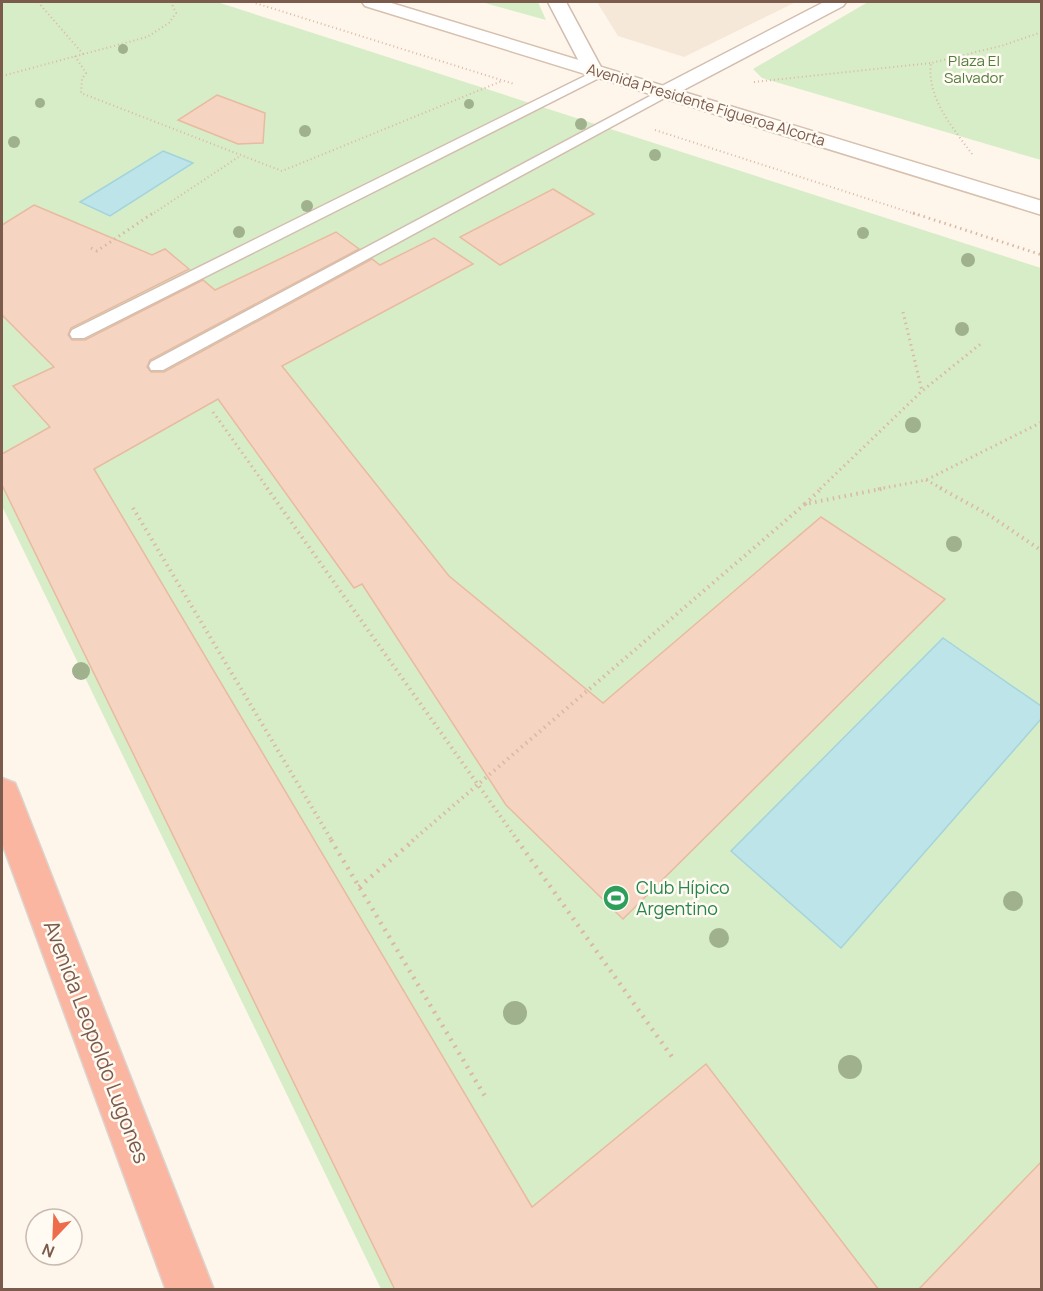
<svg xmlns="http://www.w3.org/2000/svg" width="1043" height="1291" font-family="Manrope,sans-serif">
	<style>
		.residential { fill: #f6e8d9 }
		.green { fill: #d7edc7 }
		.water { fill: #bde4e9; stroke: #a3d4dc; stroke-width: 1.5 }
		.building { fill: #f5d5c1; stroke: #e8baa0; stroke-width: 1.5 }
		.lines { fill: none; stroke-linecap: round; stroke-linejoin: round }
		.service-casing { stroke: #d2bdaf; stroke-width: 3 }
		.minor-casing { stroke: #d2bdaf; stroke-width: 3 }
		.secondary-casing { stroke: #d7c0ae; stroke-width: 3 }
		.motorway-casing { stroke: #ddd4d0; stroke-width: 3 }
		.path-far3 { stroke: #dbb8a3; stroke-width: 2; stroke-dasharray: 1 3; stroke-linecap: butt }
		.path-far2 { stroke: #dbb8a3; stroke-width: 3; stroke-dasharray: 1.5 4; stroke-linecap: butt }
		.path-far1 { stroke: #dbb8a3; stroke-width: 4; stroke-dasharray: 1.5 4.5; stroke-linecap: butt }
		.path { stroke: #dbb8a3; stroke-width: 4.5; stroke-dasharray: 2 6; stroke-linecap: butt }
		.service { fill: #fff; fill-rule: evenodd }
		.minor { fill: #fff; fill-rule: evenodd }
		.secondary { fill: #fff; fill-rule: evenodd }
		.motorway { fill: #fab6a0; fill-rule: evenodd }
		.tree { fill: #9fb28d }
		.labels { text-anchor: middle; stroke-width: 5; stroke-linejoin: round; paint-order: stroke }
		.far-park-label { font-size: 15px; fill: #527b40; stroke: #fffaf2 }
		.far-street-label { font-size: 15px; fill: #7b5b4b; stroke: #fffaf2 }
		.leisure-label { font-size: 18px; fill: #27864d; stroke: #fffaf2; text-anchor: start }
		.near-street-label { font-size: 21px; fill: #7b5b4b; stroke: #fffaf2 }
	</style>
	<rect width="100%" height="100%" fill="#fef6eb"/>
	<!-- residential -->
	<path class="residential" d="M 597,2 L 796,2 L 684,57 L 618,36 Z"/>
	<!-- green -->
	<path class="green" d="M 2,2 L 217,2 L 1041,268 L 1041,1289 L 381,1289 L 2,506 Z
		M 481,2 L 538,2 L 546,20 Z
		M 868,2 L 1041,2 L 1041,160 L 762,78 L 753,69 Z"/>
	<!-- water -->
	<path class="water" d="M 163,151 L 193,163 L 110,216 L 80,202 Z
		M 943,638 L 1041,706 L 1041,719 L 841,948 L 731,851 Z"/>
	<!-- building -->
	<path class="building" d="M 217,95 L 265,113 L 263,143 L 238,144 L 178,120 Z
		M 553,189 L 594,214 L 500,265 L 460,237 Z
		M 34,205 L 152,255 L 165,249 L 189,269 L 71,328 L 68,335 L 72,340 L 85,340 L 203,280 L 215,290 L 336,232 L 359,249 L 150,360 L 147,367 L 151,372 L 164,372 L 372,259 L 380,265 L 434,238 L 473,264 L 282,366 L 449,576 L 603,703 L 821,517 L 945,599 L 623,919 L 506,805 L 362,584 L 354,588 L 218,399 L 94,469 L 532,1207 L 706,1064 L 879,1290 L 395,1290 L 2,485 L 2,454 L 50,427 L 13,386 L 54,367 L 2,315 L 2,225 Z
		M 1041,1162 L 1041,1290 L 918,1290 Z"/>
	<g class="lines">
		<defs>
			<path id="service" d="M 601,68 L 605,69 L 607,72 L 605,75 L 84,338 L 72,338 L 70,334 L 72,330 Z
				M 665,88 L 670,89 L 671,92 L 670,95 L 163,370 L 151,370 L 149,366 L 151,362 Z"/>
			<path id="minor" d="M 548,2 L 566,2 L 602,69 L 599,73 L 585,73 Z
				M 824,2 L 846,2 L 843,6 L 672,96 L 658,96 L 655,92 L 658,88 Z"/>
			<path id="secondary" d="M 362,2 L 388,2 L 1042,201 L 1042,215 L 365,6 Z"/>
			<path id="motorway" d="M 2,778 L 15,783 L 20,795 L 214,1290 L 166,1290 L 2,843 Z"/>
		</defs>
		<!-- service casing -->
		<use href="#service" class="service-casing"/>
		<!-- minor casing -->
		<use href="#minor" class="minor-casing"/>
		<!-- secondary casing -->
		<use href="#secondary" class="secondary-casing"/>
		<!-- motorway casing -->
		<use href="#motorway" class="motorway-casing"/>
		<!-- path-far3 -->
		<path class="path-far3" d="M 38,2 L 83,54
			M 252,2 L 514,84
			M 75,56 L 86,73 L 82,79 L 81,93 L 282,171 L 502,81
			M 2,76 L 147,37 L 169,23 L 176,13 L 171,2
			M 754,82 L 931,63
			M 655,130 L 918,215
			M 972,154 C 953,128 926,97 931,63 L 1001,46 L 1042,32
			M 151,215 L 240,156"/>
		<!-- path-far2 -->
		<path class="path-far2" d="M 913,213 L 1042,255
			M 91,248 L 97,251 L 153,213
			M 903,312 L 922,391
			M 213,412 L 268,489
			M 926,480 L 943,489
			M 820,489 L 922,391 L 983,342
			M 878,489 L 926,480 L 1042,422"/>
		<!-- path-far1 -->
		<path class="path-far1" d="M 267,488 L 518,841
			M 940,488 L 989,515 L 1042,551
			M 805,504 L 822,488
			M 133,508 L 332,841
			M 412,841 L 805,504 L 886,488"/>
		<!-- path -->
		<path class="path" d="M 331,840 L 486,1098
			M 517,840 L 675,1061
			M 359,887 L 414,840"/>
		<!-- service -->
		<use href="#service" class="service"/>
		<!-- minor -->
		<use href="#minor" class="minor"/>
		<!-- secondary -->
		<use href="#secondary" class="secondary"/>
		<!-- motorway -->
		<use href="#motorway" class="motorway"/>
	</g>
	<!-- trees -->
	<g class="tree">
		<circle cx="123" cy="49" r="5"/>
		<circle cx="40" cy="103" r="5"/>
		<circle cx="469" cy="104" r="5"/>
		<circle cx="581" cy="124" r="6"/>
		<circle cx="305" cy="131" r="6"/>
		<circle cx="14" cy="142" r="6"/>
		<circle cx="655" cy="155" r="6"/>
		<circle cx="307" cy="206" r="6"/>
		<circle cx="239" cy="232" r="6"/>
		<circle cx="863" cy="233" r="6"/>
		<circle cx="968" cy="260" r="7"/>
		<circle cx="962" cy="329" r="7"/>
		<circle cx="913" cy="425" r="8"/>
		<circle cx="954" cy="544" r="8"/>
		<circle cx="81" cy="671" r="9"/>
		<circle cx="1013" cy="901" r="10"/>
		<circle cx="719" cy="938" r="10"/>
		<circle cx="515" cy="1013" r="12"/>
		<circle cx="850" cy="1067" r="12"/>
	</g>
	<!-- icons -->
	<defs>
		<symbol id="stadium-disc" viewBox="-11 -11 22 22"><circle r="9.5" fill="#2e9e5b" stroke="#fffaf2"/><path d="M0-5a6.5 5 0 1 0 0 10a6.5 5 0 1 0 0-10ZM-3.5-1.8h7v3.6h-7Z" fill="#fff"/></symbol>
	</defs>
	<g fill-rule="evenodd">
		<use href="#stadium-disc" x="601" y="883" width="30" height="30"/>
	</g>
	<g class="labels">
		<!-- far-park labels -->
		<g class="far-park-label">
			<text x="974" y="66">Plaza El<tspan x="974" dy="17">Salvador</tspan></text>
		</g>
		<!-- far-street labels -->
		<g class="far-street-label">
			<text transform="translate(706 105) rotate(17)" y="5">Avenida Presidente Figueroa Alcorta</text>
		</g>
		<!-- leisure labels -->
		<g class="leisure-label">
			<text x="636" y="894">Club Hípico<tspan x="636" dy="21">Argentino</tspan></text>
		</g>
		<!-- near-street labels -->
		<g class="near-street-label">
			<text transform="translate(96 1042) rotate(69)" y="7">Avenida Leopoldo Lugones</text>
		</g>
	</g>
	<!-- border -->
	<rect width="1043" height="1291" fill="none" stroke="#7b5b4b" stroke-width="6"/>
	<!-- north arrow -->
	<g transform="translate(54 1237) rotate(203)"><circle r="28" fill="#fffaf2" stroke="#cabaaf" stroke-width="1.5"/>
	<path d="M0-4.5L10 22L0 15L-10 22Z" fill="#ec6c4b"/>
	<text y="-9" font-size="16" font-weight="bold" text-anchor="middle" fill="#7b5b4b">N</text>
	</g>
</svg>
